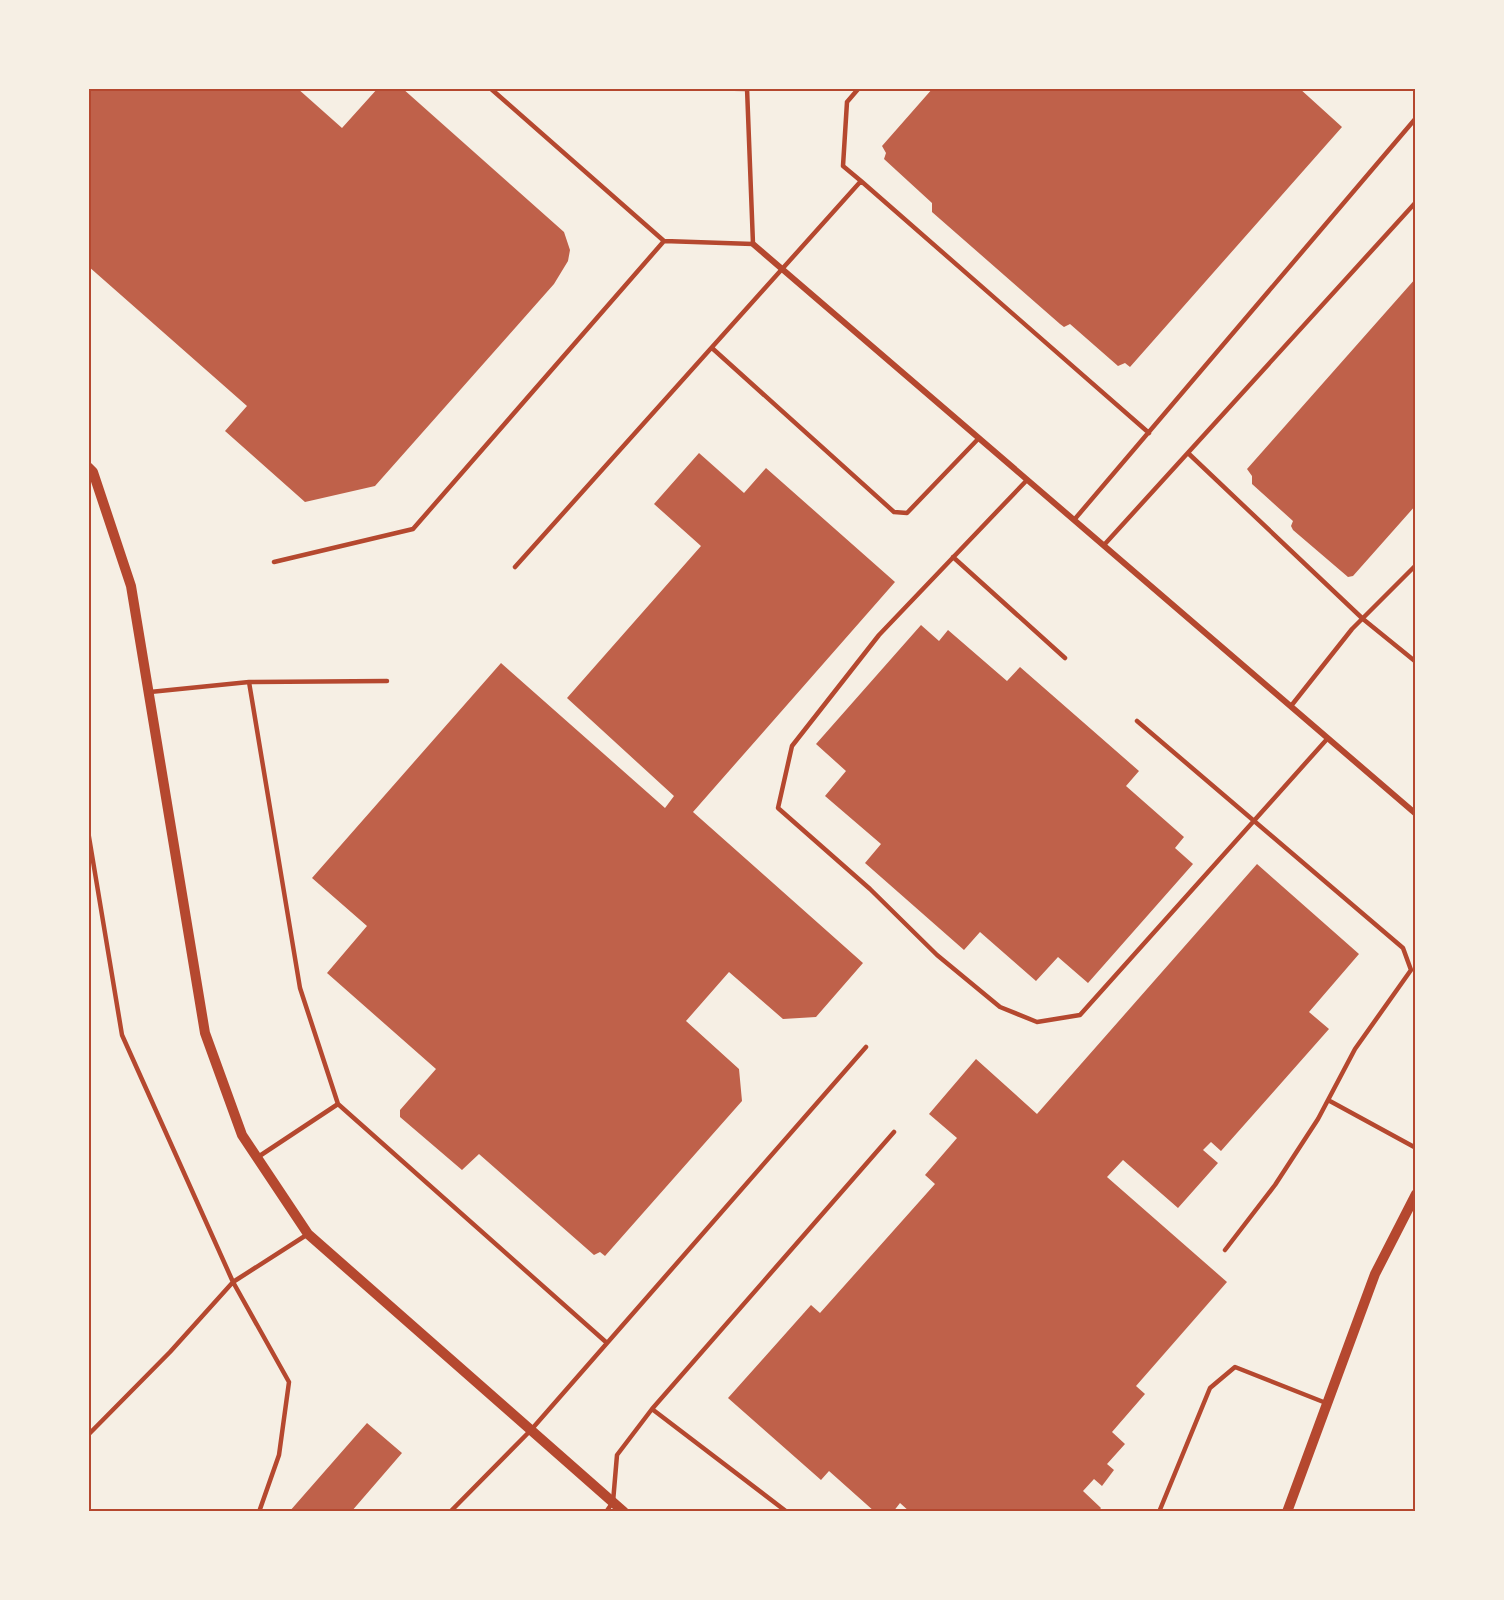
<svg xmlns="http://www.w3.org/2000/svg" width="1504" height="1600" font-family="'Alegreya Sans',sans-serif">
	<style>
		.building { fill: #bf614a }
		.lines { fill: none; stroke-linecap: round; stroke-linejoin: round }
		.service { stroke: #b5482f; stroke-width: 4.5 }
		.minor { stroke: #b5482f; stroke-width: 6 }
		.tertiary { stroke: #b5482f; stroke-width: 10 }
		.neatline { fill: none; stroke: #b5482f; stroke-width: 2 }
	</style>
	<rect width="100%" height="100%" fill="#f6efe4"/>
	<!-- building -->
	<path class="building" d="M 88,88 L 297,88 L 342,128 L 378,88 L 402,88 L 564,232 L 570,250 L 568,261 L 554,284 L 375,486 L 305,502 L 225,431 L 247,406 L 88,266 Z
		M 933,88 L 1299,88 L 1342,127 L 1130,367 L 1125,363 L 1118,366 L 1070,324 L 1064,327 L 1060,324 L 932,212 L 932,203 L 884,159 L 886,153 L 882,146 Z
		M 1416,278 L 1416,505 L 1353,576 L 1348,577 L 1293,530 L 1291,526 L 1293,521 L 1252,484 L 1252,476 L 1247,469 Z
		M 699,453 L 744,493 L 766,468 L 895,582 L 693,812 L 863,963 L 816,1017 L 783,1019 L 729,972 L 686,1021 L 739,1069 L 742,1101 L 605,1256 L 600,1252 L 594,1255 L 479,1154 L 462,1170 L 400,1117 L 400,1110 L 436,1069 L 327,973 L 367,926 L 312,878 L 501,663 L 665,808 L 674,796 L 567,698 L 701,546 L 654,504 Z
		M 921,625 L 939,641 L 948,630 L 1007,681 L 1020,667 L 1139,771 L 1126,786 L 1184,837 L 1175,848 L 1193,864 L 1088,983 L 1058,957 L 1036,981 L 980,932 L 964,950 L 865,863 L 881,844 L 825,796 L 846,771 L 816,744 Z
		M 1257,864 L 1359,954 L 1309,1012 L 1329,1029 L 1221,1151 L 1211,1142 L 1203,1150 L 1218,1163 L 1178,1208 L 1123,1160 L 1107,1177 L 1227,1282 L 1136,1386 L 1145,1394 L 1112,1432 L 1125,1444 L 1107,1464 L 1114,1470 L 1102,1486 L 1094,1479 L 1083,1491 L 1101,1508 L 1098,1512 L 910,1512 L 900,1503 L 893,1512 L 875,1512 L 829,1471 L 821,1480 L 728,1398 L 811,1305 L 820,1313 L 935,1184 L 925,1175 L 957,1138 L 929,1114 L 976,1059 L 1037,1114 Z
		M 367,1423 L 402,1453 L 351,1512 L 289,1512 Z"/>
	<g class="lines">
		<!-- service -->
		<path class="service" d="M 490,88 L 664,241 L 753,244 L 747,88
			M 693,88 L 747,89
			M 861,181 L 1149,433
			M 712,348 L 894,512 L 907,513 L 979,438
			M 1188,453 L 1363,619 L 1416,662
			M 1027,480 L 879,635 L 792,746 L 778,808 L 870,889 L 937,955 L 1000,1007 L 1037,1022 L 1080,1015 L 1328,738
			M 1074,520 L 1416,118
			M 1104,545 L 1416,202
			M 953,557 L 1065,658
			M 274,562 L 413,529 L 664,241
			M 515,567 L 861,181 L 843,166 L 847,102 L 859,88
			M 387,681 L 249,682 L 300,988 L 338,1104 L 607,1343
			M 150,692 L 249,682
			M 1291,706 L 1352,629 L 1416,565
			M 1137,721 L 1403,948 L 1411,970 L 1355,1049 L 1318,1119 L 1275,1185 L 1225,1250
			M 88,831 L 122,1035 L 233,1282 L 289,1382 L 279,1455 L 259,1512
			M 1328,1100 L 1416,1148
			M 258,1157 L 338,1104
			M 88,1435 L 170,1352 L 233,1282 L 308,1234
			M 450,1512 L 531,1430 L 866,1047
			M 606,1512 L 613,1502 L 617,1455 L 652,1409
			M 787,1512 L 652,1409 L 894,1132
			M 1159,1512 L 1210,1388 L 1235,1367 L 1326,1403"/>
		<!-- minor -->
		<path class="minor" d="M 753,244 L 1416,814"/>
		<!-- tertiary -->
		<path class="tertiary" d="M 88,467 L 93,472 L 131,586 L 205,1033 L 242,1135 L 308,1234 L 624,1512
			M 1287,1512 L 1375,1274 L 1416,1194"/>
	</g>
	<!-- border -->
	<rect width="1504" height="1600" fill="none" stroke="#f6efe4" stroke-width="180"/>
	<rect x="90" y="90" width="1324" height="1420" class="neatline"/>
</svg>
